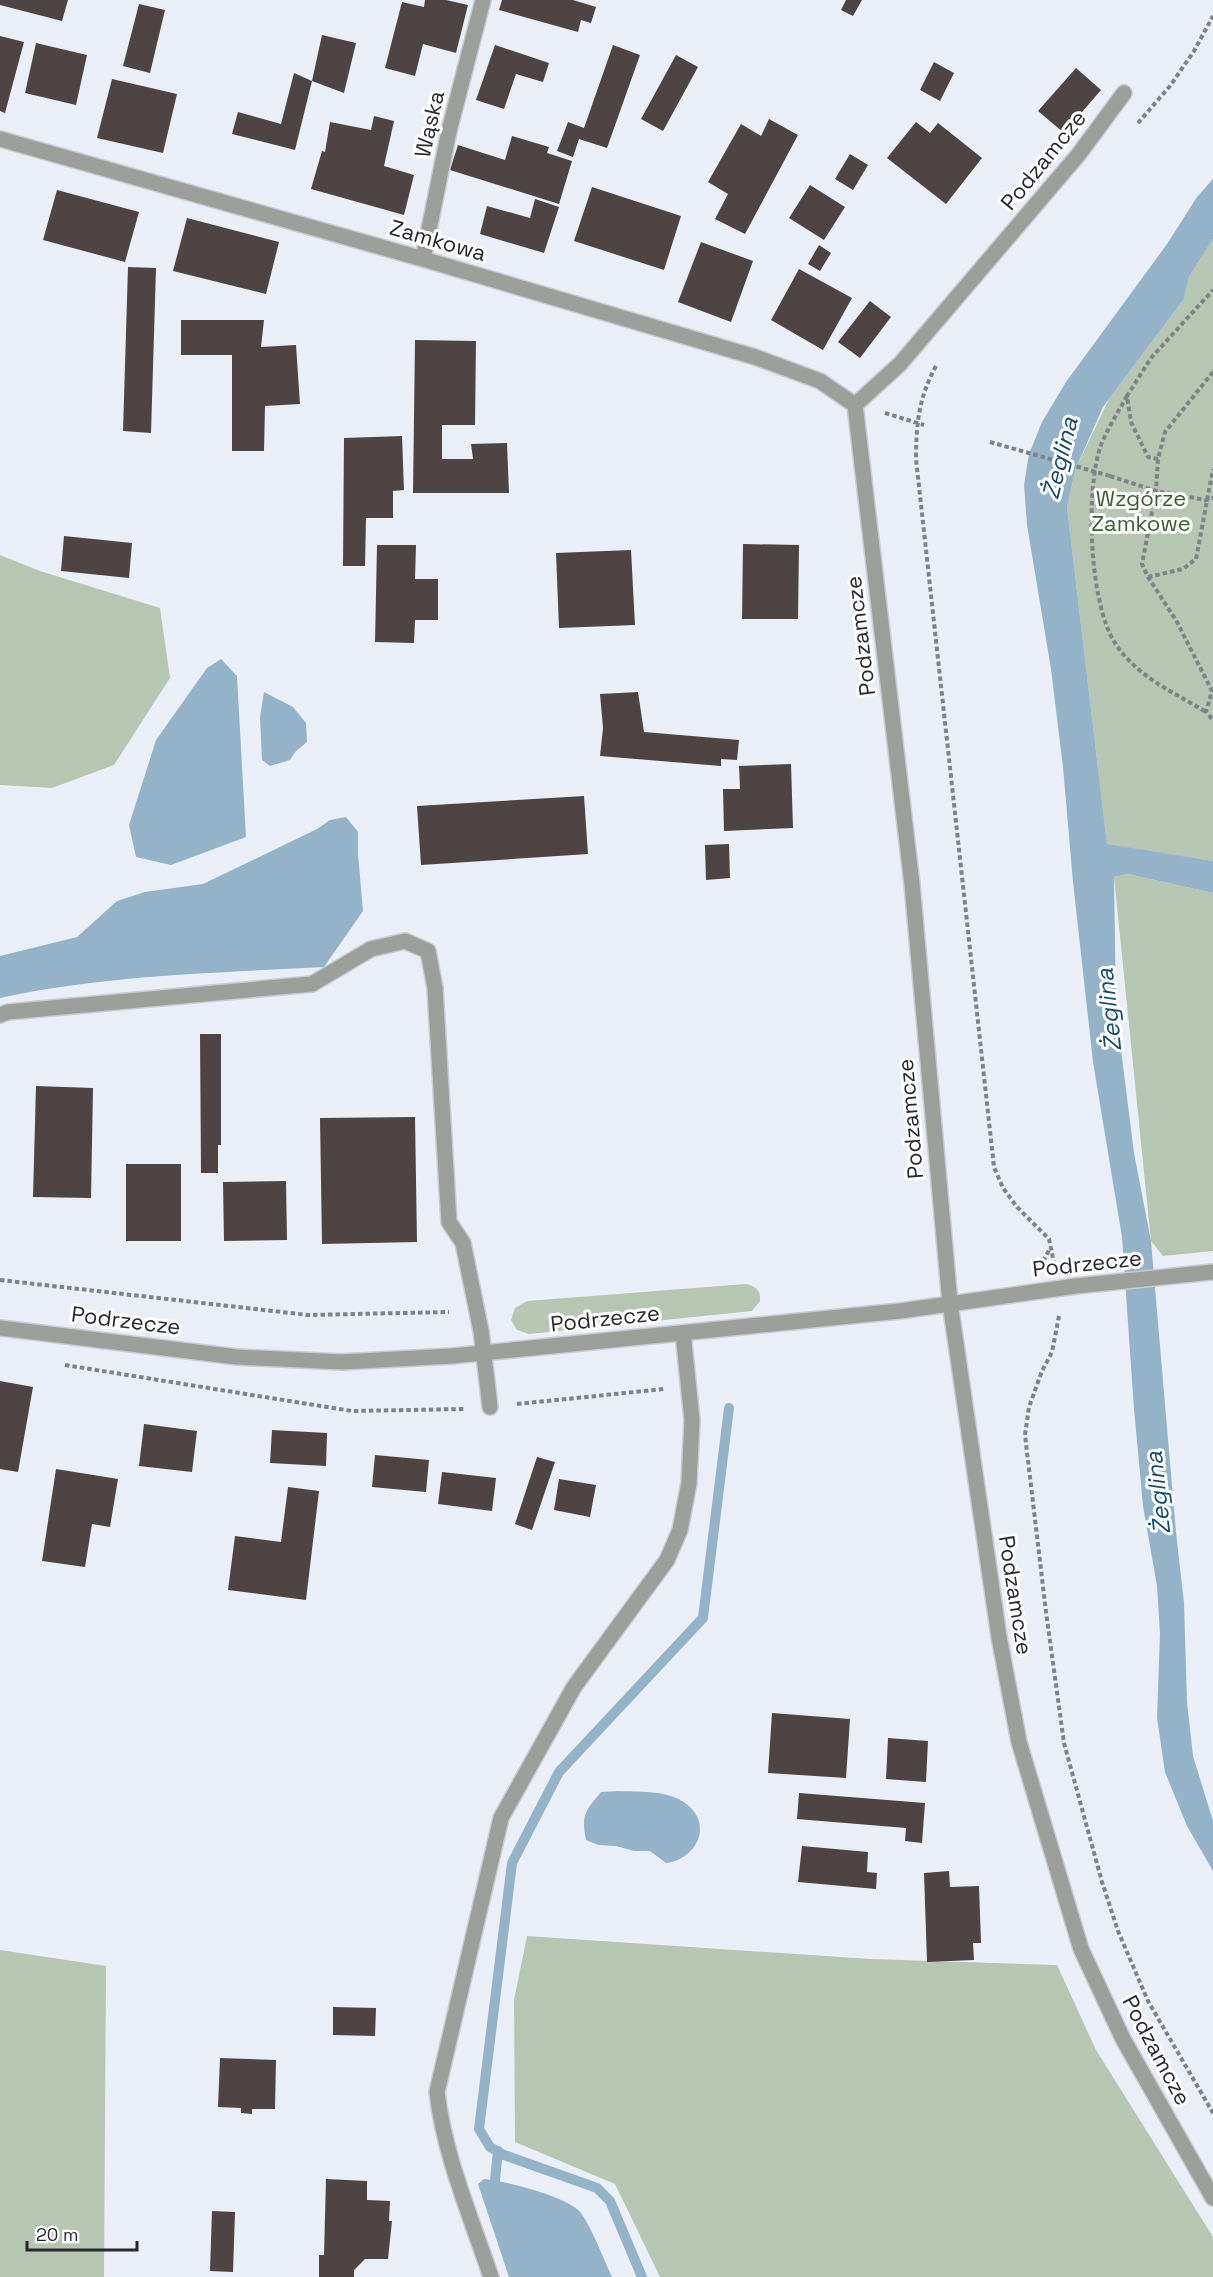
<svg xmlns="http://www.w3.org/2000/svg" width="1213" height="2277" font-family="'Space Grotesk',sans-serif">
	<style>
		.green { fill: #b6c6b3 }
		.water { fill: #94b3c9 }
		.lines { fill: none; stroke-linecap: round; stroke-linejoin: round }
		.stream { stroke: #94b3c9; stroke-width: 10 }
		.building { fill: #4d4443 }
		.lane-casing { stroke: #c7cbd2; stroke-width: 18 }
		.street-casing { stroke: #c7cbd2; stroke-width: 18 }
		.path { stroke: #7f8287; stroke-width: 4; stroke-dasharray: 4.5 3; stroke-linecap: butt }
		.lane { stroke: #9c9e9a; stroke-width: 15 }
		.street { stroke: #9c9e9a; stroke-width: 15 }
		.path-bridge { stroke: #7f8287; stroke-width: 4; stroke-dasharray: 4.5 3; stroke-linecap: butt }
		.labels { text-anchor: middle; stroke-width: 6; stroke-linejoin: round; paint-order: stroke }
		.street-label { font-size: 22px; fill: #27282b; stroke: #fff }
		.park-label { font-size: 22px; fill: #3c5d33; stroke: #fff }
		.water-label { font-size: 24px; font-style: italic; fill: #164a6a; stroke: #fff }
	</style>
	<rect width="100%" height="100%" fill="#eaeff7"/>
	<!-- green -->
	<path class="green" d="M 1213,239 L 1213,861 L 1107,845 L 1067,507 L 1076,468 L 1109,399 L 1184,299 L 1189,277 Z
		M 0,555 L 40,571 L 160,608 L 170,678 L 114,765 L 52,788 L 0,785 Z
		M 1128,874 L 1213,893 L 1213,1251 L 1163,1256 L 1151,1241 L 1114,877 Z
		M 746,1284 C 756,1286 761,1291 760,1301 L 752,1311 L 529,1334 L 517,1330 L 511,1320 L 515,1308 L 527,1301 Z
		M 527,1936 L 870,1959 L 1057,1965 L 1096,2050 L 1213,2237 L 1213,2277 L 660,2277 L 615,2184 L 515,2142 L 514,2000 Z
		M 0,1950 L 106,1966 L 104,2277 L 0,2277 Z"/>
	<!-- water -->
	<path class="water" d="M 1213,179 L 1213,239 L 1189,277 L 1184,299 L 1103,407 L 1076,468 L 1067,507 L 1107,844 L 1213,861 L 1213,893 L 1128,874 L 1114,877 L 1116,1010 L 1134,1153 L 1151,1241 L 1176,1532 L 1184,1603 L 1187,1702 L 1193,1756 L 1213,1821 L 1213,1871 L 1187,1826 L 1165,1772 L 1157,1718 L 1160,1634 L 1157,1586 L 1143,1506 L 1134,1409 L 1122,1237 L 1093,1062 L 1073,882 L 1063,767 L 1051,669 L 1027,525 L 1024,485 L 1029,454 L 1042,422 L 1066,382 L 1167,244 L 1197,197 Z
		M 221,659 L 237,676 L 246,837 L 171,865 L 136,857 L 129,825 L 156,740 L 207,668 Z
		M 264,692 L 293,707 L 306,723 L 307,742 L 295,752 L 290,760 L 270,766 L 262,760 L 260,717 Z
		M 346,817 L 358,832 L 358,854 L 363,911 L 324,967 C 217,973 105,975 0,998 L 0,956 L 77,937 L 117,901 L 145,892 L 203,884 L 317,829 L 330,820 Z
		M 618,1791 C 638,1792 664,1790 682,1801 C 714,1820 700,1858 666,1863 L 650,1851 L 634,1851 L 616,1846 L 598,1845 L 586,1840 C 581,1815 585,1811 601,1792 Z
		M 484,2179 C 505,2181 569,2197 581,2213 C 594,2232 602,2256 612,2277 L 509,2277 L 478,2184 Z"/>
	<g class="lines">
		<!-- stream -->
		<path class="stream" d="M 495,2180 L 498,2151
			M 642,2277 L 610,2201 L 597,2188 L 504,2155 L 490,2147 L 479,2129 L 512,1863 L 559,1772 L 703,1618 L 729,1408"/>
	</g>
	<!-- building -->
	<path class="building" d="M 0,0 L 68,0 L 62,21 L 0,5 Z
		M 425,0 L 446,0 L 468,5 L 456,53 L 423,44 L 415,76 L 385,68 L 402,2 L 424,7 Z
		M 502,0 L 573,0 L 596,7 L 591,23 L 581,20 L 578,32 L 499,10 Z
		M 846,0 L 862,0 L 853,16 L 841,10 Z
		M 139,4 L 165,10 L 150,73 L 123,66 Z
		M 322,35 L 356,43 L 344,93 L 312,81 Z
		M 0,36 L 24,42 L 5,113 L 0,111 Z
		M 36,43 L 87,55 L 76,105 L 25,93 Z
		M 495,45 L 549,63 L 543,82 L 516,74 L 504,109 L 476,100 Z
		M 613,45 L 640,55 L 607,148 L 579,139 L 573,157 L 557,151 L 568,122 L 584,128 Z
		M 676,55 L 698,67 L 663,131 L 641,119 Z
		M 934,62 L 954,73 L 940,101 L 920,90 Z
		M 1076,68 L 1101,90 L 1064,133 L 1038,111 Z
		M 294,73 L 312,81 L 295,150 L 232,134 L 238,112 L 281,124 Z
		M 112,79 L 177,94 L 163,153 L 97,138 Z
		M 374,116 L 394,121 L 384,166 L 414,175 L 404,215 L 311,189 L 322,151 L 325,152 L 330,122 L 371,130 Z
		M 769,119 L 798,135 L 745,234 L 715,219 L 728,194 L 708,182 L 741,124 L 761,136 Z
		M 916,122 L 930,133 L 938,123 L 982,158 L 946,204 L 887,158 Z
		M 512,136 L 549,147 L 547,153 L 572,161 L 559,204 L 450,170 L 458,145 L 505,160 Z
		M 850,154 L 868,165 L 853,190 L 835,179 Z
		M 810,185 L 845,207 L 824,240 L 789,218 Z
		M 592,187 L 681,216 L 664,270 L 574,241 Z
		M 57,190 L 139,212 L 125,262 L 43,240 Z
		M 535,199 L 559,207 L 544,253 L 480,234 L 487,206 L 530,218 Z
		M 187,218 L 279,242 L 266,294 L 173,271 Z
		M 701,242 L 753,261 L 731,322 L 678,302 Z
		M 819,245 L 831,253 L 820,271 L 808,264 Z
		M 128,267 L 156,268 L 151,433 L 123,431 Z
		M 799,269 L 852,298 L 823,350 L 771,320 Z
		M 870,301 L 891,317 L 860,358 L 838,342 Z
		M 181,320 L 264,320 L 261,347 L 296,345 L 300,404 L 265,406 L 264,451 L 232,451 L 232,355 L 181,355 Z
		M 415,340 L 476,341 L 475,425 L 442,425 L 442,459 L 473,459 L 471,444 L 507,443 L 509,493 L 413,493 Z
		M 402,436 L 404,490 L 393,491 L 393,518 L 366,518 L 365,566 L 343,566 L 344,438 Z
		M 64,536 L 132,543 L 129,578 L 61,571 Z
		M 743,544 L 799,545 L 798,619 L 742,619 Z
		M 377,545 L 416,545 L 415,579 L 438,579 L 438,620 L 415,620 L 414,643 L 375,642 Z
		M 631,550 L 635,625 L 559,628 L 556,553 Z
		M 638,692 L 644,732 L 739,740 L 737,760 L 721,759 L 721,766 L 600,756 L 603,728 L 600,694 Z
		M 791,764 L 793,828 L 724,831 L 723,789 L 740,789 L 739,766 Z
		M 584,796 L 588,854 L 421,865 L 417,806 Z
		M 729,844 L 730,878 L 706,880 L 705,845 Z
		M 200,1034 L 221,1034 L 221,1145 L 218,1145 L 218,1173 L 201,1173 Z
		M 36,1086 L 93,1088 L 91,1198 L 33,1197 Z
		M 415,1117 L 417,1242 L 322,1244 L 320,1118 Z
		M 126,1164 L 181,1164 L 181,1241 L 126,1241 Z
		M 286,1181 L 287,1240 L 224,1241 L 223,1182 Z
		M 0,1381 L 33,1387 L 18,1472 L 0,1469 Z
		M 144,1424 L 197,1431 L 192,1472 L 139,1466 Z
		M 272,1430 L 327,1433 L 326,1466 L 270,1463 Z
		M 375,1455 L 429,1460 L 426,1492 L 372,1487 Z
		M 537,1457 L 555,1462 L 532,1530 L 515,1524 Z
		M 56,1469 L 118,1479 L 110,1527 L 92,1524 L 85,1567 L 42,1561 Z
		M 442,1472 L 496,1478 L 492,1511 L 438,1504 Z
		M 559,1479 L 596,1485 L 590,1517 L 554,1510 Z
		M 288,1487 L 319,1491 L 306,1600 L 228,1590 L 235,1536 L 281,1542 Z
		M 772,1713 L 850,1719 L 846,1778 L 768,1773 Z
		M 888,1738 L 928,1741 L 926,1782 L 886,1779 Z
		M 799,1793 L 925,1803 L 922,1843 L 905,1841 L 906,1828 L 797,1819 Z
		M 802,1846 L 868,1852 L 867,1872 L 877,1873 L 876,1889 L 798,1882 Z
		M 949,1871 L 950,1887 L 979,1886 L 981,1943 L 973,1943 L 974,1960 L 927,1962 L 924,1873 Z
		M 333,2007 L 376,2008 L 375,2036 L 333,2035 Z
		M 220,2058 L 276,2060 L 275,2109 L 252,2109 L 252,2114 L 241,2113 L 241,2108 L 218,2107 Z
		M 326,2179 L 367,2181 L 367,2200 L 390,2201 L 389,2221 L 392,2221 L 388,2259 L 365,2259 L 354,2270 L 354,2277 L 319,2277 L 319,2255 L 324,2255 Z
		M 212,2211 L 235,2212 L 233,2272 L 210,2271 Z"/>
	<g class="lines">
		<defs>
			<path id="lane" d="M 491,2277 C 471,2217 444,2155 437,2092 L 501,1818 L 574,1687 L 667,1560 L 680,1530 L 689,1483 L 692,1420 L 683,1333"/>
			<path id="street" d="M 0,139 L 423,259 L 755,357 L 820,381 L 855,405
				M 423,259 L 449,131 L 483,0
				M 855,405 L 912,884 L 950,1303 L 999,1637 L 1019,1742 L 1081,1949 L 1123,2039 L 1213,2198
				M 855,405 L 900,364 L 1079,154 L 1124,93
				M 0,1015 L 8,1012 L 312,984 L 371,949 L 405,941 L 428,951 L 435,988 L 449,1222 L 463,1243 L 481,1331 L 490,1407
				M 0,1328 L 237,1357 L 342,1362 L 452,1356 L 900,1311 L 1076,1286 L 1213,1272"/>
		</defs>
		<!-- lane casing -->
		<use href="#lane" class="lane-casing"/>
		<!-- street casing -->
		<use href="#street" class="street-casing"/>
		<!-- path -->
		<path class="path" d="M 1138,123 L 1170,86 L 1194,51 L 1213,16
			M 936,366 C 919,397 916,424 916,459 L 994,1167 L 1003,1188 L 1017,1207 L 1049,1239 L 1054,1263
			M 1213,372 L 1165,432 L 1158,459 L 1156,491 L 1142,564 L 1148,577 L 1177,622 L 1212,691 L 1206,712 L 1213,720
			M 1127,396 C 1118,412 1108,428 1101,445 C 1085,489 1089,603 1115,643 C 1136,676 1173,692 1206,712
			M 885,413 L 924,425
			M 1158,459 L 1148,457 L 1131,422 L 1127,396 L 1151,358 L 1213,290
			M 1110,476 L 1156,491 L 1206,500 L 1213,498
			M 1148,577 L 1183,569 L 1196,559 L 1213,469
			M 1036,1264 L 1044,1260 L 1050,1248
			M 0,1280 L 308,1315 L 449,1312
			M 1059,1316 L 1052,1352 L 1042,1371 L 1029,1407 L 1025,1435 L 1046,1612 L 1064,1743 L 1102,1882 L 1118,1931 L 1148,2001 L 1213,2113
			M 65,1365 L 352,1411 L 464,1409
			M 517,1404 L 664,1389"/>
		<!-- lane -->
		<use href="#lane" class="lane"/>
		<!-- street -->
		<use href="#street" class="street"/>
		<!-- path-bridge -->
		<path class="path-bridge" d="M 990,442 L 1110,476"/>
	</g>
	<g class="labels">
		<!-- street labels -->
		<g class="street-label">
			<text transform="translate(429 124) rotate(-77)" y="8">Wąska</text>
			<text transform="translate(1043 160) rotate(-51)" y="8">Podzamcze</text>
			<text transform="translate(438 240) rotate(16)" y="8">Zamkowa</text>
			<text transform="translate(860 636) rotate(-97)" y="8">Podzamcze</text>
			<text transform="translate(910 1119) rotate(-95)" y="8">Podzamcze</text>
			<text transform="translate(1087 1263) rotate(-6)" y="8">Podrzecze</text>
			<text transform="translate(605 1318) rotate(-6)" y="8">Podrzecze</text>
			<text transform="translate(126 1320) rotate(7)" y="8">Podrzecze</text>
			<text transform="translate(1016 1595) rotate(81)" y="8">Podzamcze</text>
			<text transform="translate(1157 2050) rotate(62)" y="8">Podzamcze</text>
		</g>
		<!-- park labels -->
		<g class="park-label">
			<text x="1141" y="506">Wzgórze<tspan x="1141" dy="25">Zamkowe</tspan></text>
		</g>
		<!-- water labels -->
		<g class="water-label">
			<text transform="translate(1060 458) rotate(-76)" y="8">Żeglina</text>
			<text transform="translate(1109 1010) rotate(-96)" y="8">Żeglina</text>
			<text transform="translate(1158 1493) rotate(-96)" y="8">Żeglina</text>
		</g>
	</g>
	<!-- scale -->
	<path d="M27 2241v9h110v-9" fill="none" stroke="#27282b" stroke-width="3"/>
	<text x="36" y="2241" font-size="18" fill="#27282b" stroke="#ffffff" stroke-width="4.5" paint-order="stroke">20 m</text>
</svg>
